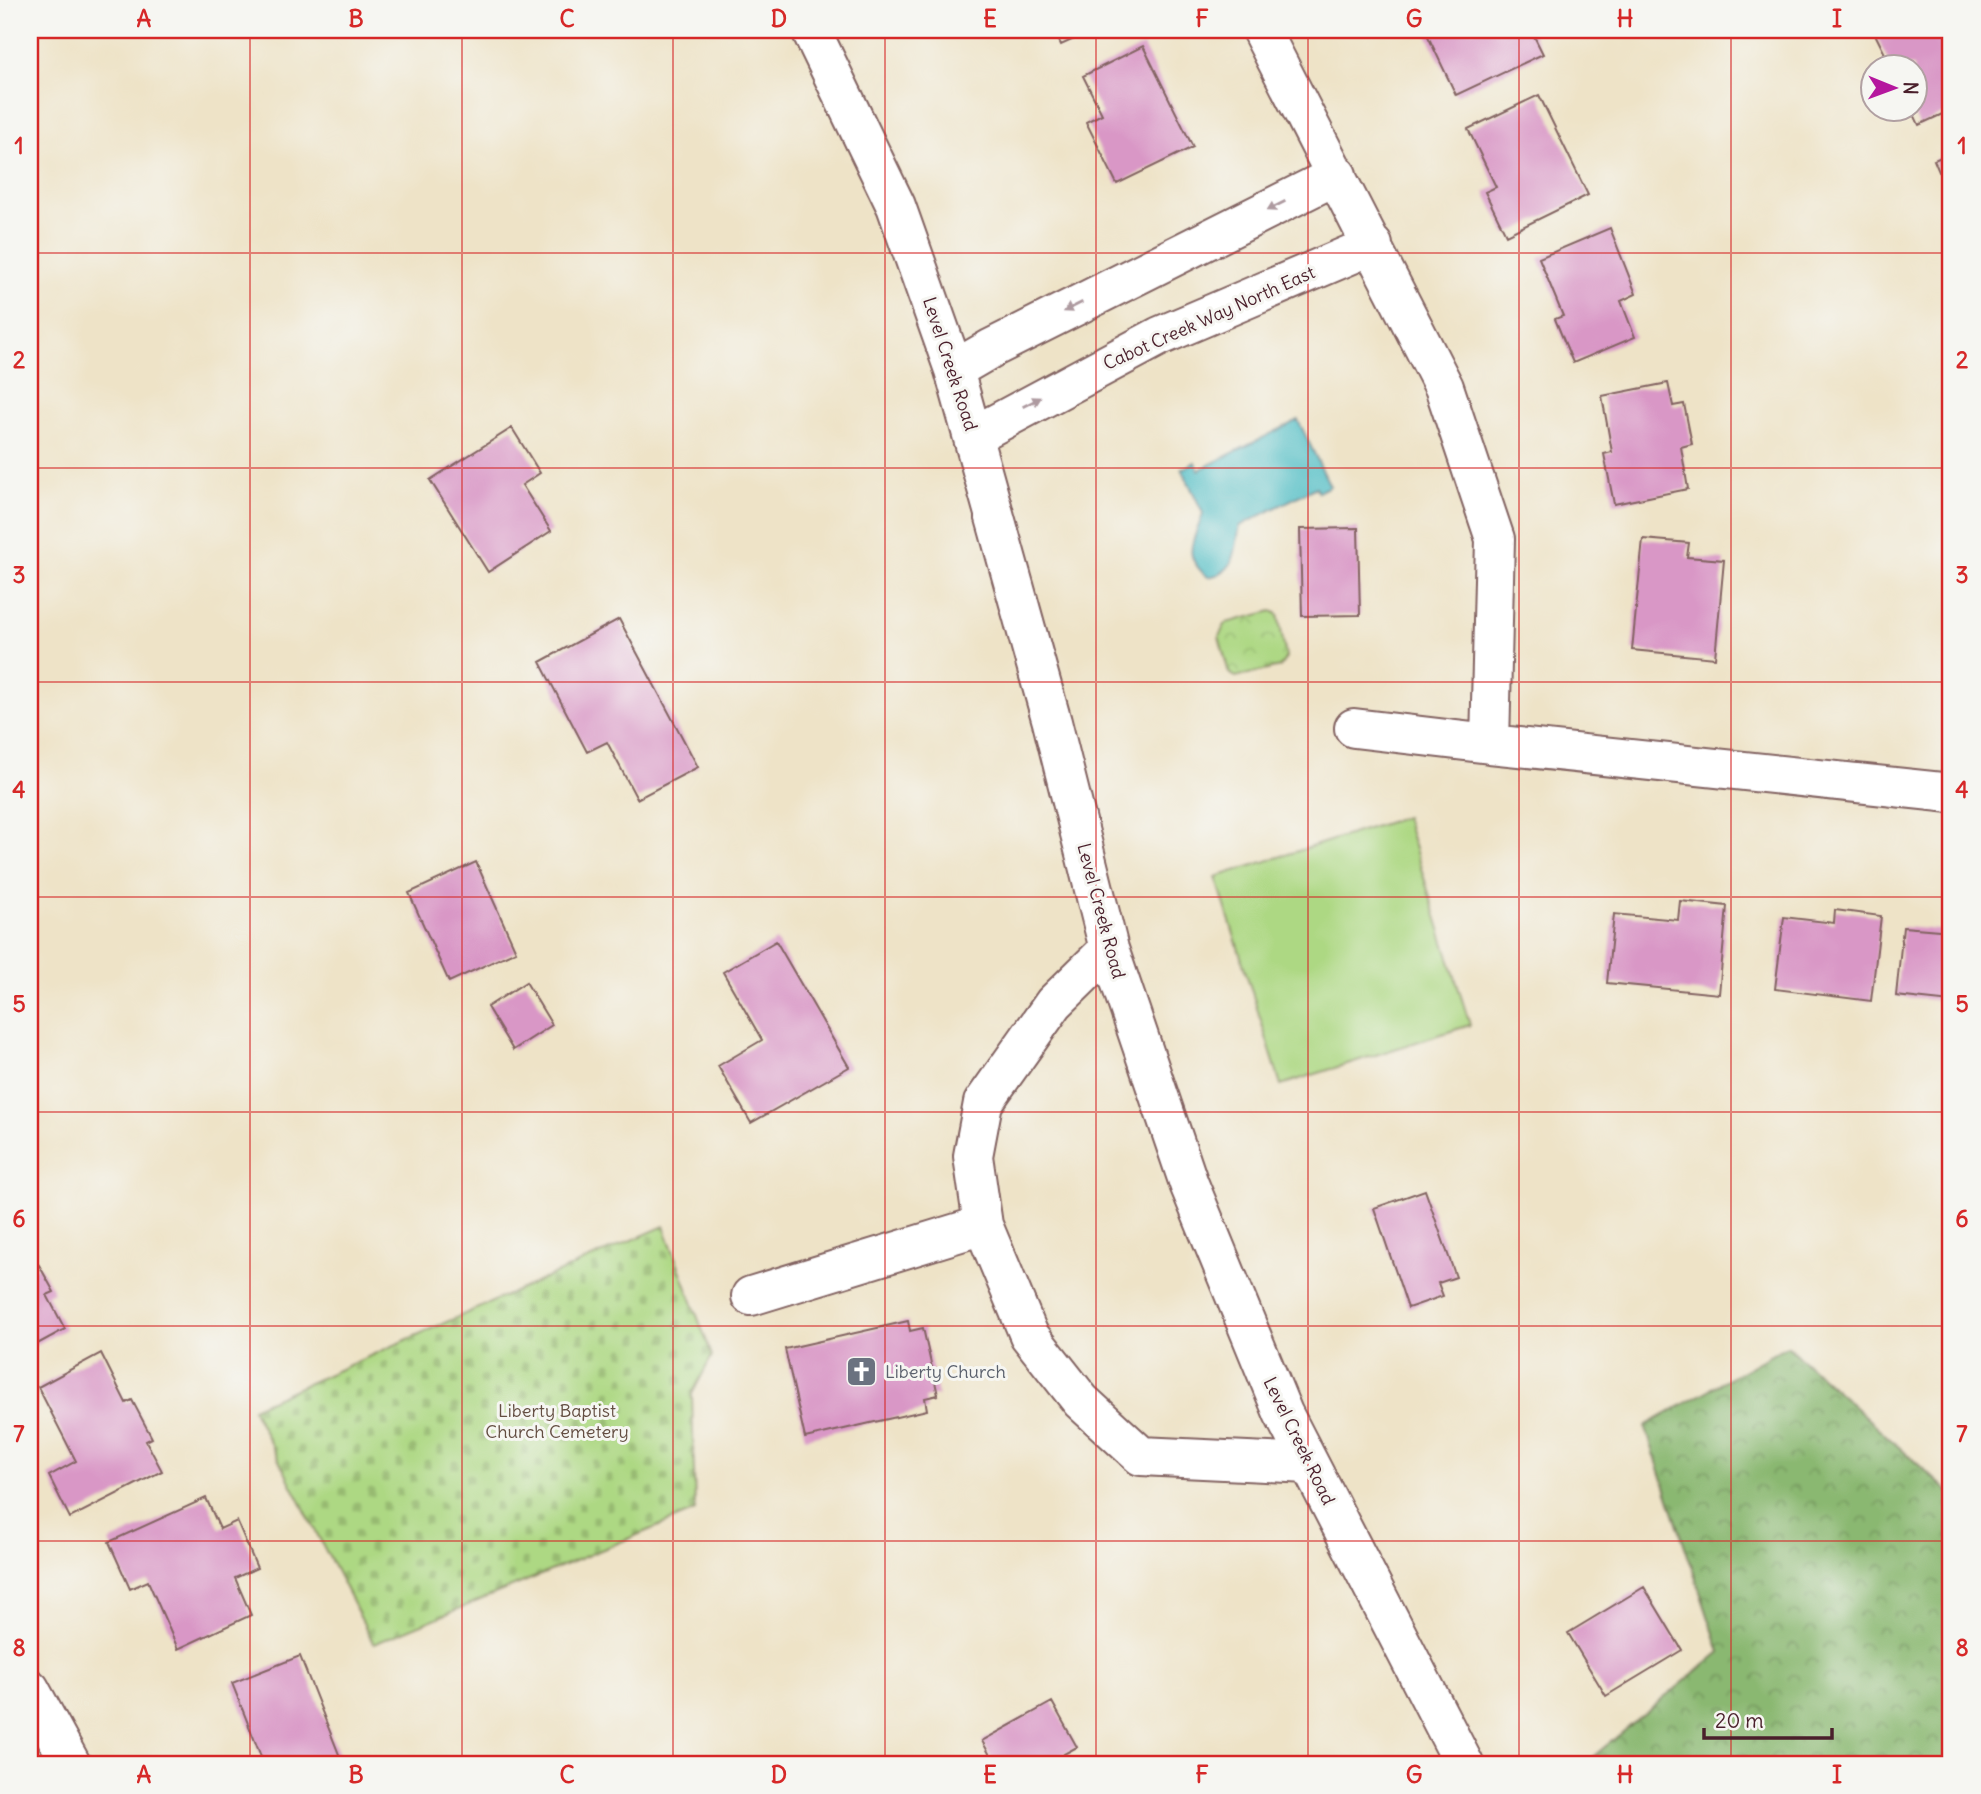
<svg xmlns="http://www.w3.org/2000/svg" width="1981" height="1794" font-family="Delius,sans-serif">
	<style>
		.grass { fill: #add883; stroke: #7c7c57; stroke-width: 2 }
		.forest { fill: url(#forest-crowns); stroke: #6a6c4e; stroke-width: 2 }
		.cemetery { fill: url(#cemetery-stones); stroke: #7c7c57; stroke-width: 2 }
		.park { fill: url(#park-crowns); stroke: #7c7c57; stroke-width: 2 }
		.water { fill: #4fbdc5; stroke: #4c6e78; stroke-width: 2 }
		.building { fill: #d997c6 }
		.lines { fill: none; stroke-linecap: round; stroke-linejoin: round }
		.minor-casing { stroke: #836462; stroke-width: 42 }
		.minor { stroke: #fff; stroke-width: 38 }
		.oneway { fill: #ae9aa0 }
		.grid { fill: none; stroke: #d62828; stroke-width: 2; stroke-opacity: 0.55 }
		.labels { text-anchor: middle; stroke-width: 6; stroke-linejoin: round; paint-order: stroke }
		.street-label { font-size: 18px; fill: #4a1f2b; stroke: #f6f6f2 }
		.worship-label { font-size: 18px; fill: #5b616d; stroke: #f6f6f2; text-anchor: start }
		.park-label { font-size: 18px; fill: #634d41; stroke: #f6f6f2 }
		.neatline { fill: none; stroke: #d62828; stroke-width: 2.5 }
		.grid-label { font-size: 23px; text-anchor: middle; font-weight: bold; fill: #d62828 }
	</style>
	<defs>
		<pattern id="forest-crowns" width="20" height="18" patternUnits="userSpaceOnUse" patternTransform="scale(1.75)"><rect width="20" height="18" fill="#8ab871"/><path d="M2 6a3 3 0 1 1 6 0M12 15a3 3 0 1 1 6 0" fill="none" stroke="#73955d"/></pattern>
		<pattern id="cemetery-stones" width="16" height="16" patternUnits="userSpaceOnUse" patternTransform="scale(1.75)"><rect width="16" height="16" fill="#add883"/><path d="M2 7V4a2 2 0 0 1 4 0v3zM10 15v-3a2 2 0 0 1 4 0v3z" fill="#96b971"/></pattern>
		<pattern id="park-crowns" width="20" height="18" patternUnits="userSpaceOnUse" patternTransform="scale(1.75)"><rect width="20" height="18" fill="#add883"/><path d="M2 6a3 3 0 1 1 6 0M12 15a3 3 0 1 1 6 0" fill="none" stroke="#96b971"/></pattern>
	</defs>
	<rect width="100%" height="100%" fill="#f6f6f2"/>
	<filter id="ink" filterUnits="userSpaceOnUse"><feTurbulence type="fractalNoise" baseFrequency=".0143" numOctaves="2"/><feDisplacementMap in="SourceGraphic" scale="14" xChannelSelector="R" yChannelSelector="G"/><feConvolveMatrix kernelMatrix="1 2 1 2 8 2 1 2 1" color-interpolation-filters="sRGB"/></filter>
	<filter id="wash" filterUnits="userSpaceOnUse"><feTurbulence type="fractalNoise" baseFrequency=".00686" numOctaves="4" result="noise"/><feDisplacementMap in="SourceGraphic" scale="28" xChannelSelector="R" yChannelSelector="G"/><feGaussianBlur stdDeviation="1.57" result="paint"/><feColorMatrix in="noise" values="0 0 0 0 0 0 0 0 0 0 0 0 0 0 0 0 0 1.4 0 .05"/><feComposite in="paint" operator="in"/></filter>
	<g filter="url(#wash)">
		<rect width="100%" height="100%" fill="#eee3c7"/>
		<!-- grass -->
		<path class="grass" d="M 1405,817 L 1470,1025 L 1281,1085 L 1216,877 Z"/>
		<!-- forest -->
		<path class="forest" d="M 1787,1346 L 1951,1494 L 1951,1764 L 1584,1764 L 1720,1652 L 1645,1426 Z"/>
		<!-- cemetery -->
		<path class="cemetery" d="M 664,1226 L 712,1356 L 692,1394 L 695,1511 L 374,1644 L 252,1408 Z"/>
		<!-- park -->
		<path class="park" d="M 1272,611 L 1278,614 L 1286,657 L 1280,667 L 1236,677 L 1229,673 L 1219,636 L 1226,623 Z"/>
		<!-- water -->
		<path class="water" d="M 1298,420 L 1330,486 L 1318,492 L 1316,487 L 1240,526 C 1234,551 1238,572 1208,577 C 1180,555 1194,543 1203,513 L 1182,469 L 1195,462 L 1199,470 Z"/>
		<g id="blocks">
			<!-- building -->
			<path class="building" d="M 1054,30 L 1094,30 L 1061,45 Z
				M 1425,30 L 1531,30 L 1543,54 L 1456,95 Z
				M 1880,30 L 1951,30 L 1951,110 L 1919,125 L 1911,108 L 1914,108 L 1914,66 L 1891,66 L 1874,32 Z
				M 1143,46 L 1193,147 L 1117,184 L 1086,122 L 1102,114 L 1083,76 Z
				M 1539,95 L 1588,195 L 1506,235 L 1485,192 L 1496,187 L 1468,129 Z
				M 1951,153 L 1951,200 L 1934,160 Z
				M 1610,228 L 1636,294 L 1621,301 L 1635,337 L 1573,363 L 1555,319 L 1563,316 L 1539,258 Z
				M 1668,383 L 1673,406 L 1684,404 L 1692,444 L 1681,447 L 1688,489 L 1614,504 L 1604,454 L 1612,452 L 1602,396 Z
				M 512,428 L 540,473 L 522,485 L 551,531 L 488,572 L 430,480 Z
				M 1358,528 L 1360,615 L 1302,616 L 1300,529 Z
				M 1643,539 L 1689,543 L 1687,557 L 1724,560 L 1715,658 L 1632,650 Z
				M 619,619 L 698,767 L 637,799 L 607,742 L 587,752 L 540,662 Z
				M 476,862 L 516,951 L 449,982 L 409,893 Z
				M 1680,901 L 1727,906 L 1719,994 L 1607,983 L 1614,914 L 1678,920 Z
				M 1835,910 L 1881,916 L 1871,1001 L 1775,989 L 1784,917 L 1834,923 Z
				M 1903,927 L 1951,931 L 1951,1002 L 1896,996 Z
				M 776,941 L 849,1067 L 751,1123 L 718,1066 L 762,1040 L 723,972 Z
				M 526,982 L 552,1025 L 513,1050 L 487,1007 Z
				M 1425,1190 L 1456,1277 L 1438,1283 L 1443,1296 L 1408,1308 L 1374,1208 Z
				M 30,1263 L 33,1269 L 39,1265 L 54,1292 L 47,1295 L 65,1329 L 30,1348 Z
				M 908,1321 L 910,1331 L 923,1328 L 938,1395 L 925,1398 L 927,1410 L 805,1438 L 785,1349 Z
				M 101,1353 L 126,1403 L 132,1400 L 152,1438 L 146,1441 L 162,1471 L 70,1518 L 49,1476 L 76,1461 L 38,1387 Z
				M 206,1498 L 220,1529 L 237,1521 L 257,1568 L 235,1578 L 251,1615 L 178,1649 L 148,1581 L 130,1589 L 109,1542 Z
				M 1644,1587 L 1682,1650 L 1606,1696 L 1568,1633 Z
				M 300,1656 L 340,1757 L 322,1764 L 264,1764 L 232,1683 Z
				M 1052,1702 L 1077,1747 L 1064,1754 L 1070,1764 L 995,1764 L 982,1741 Z"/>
		</g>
	</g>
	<g filter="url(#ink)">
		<use href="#blocks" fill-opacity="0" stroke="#836462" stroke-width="2"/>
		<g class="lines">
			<defs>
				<path id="minor" d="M 811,30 L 896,206 L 954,370 L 1052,722 L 1109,949 L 1189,1184 L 1283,1413 L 1464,1764
					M 1261,30 L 1444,387 L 1495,539 L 1490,744 L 1951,793
					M 954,370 L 992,348 L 1337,175
					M 973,436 L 1160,336 L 1373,245
					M 1354,728 L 1490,744
					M 1109,949 L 1054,1003 L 983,1103 L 973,1156 L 983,1225 L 1029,1335 L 1081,1401 L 1141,1456 L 1309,1464
					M 751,1296 L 983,1225
					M 30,1689 L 71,1764"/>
			</defs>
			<!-- minor casing -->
			<use href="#minor" class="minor-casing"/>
			<!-- minor -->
			<use href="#minor" class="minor"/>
		</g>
		<!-- one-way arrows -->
		<defs><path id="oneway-solid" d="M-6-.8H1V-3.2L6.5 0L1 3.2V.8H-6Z" transform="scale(1.75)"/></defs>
		<g class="oneway">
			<use href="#oneway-solid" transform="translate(1276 206) rotate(153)"/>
			<use href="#oneway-solid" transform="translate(1073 307) rotate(153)"/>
			<use href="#oneway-solid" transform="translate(1032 402) rotate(-27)"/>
		</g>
	</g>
	<!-- grid -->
	<path class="grid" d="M 250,30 L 250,1764M 462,30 L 462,1764M 673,30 L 673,1764M 885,30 L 885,1764M 1096,30 L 1096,1764M 1308,30 L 1308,1764M 1519,30 L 1519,1764M 1731,30 L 1731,1764M 30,253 L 1951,253M 30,468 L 1951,468M 30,682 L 1951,682M 30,897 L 1951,897M 30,1112 L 1951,1112M 30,1326 L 1951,1326M 30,1541 L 1951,1541"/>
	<!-- icons -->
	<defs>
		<symbol id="church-square" viewBox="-11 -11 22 22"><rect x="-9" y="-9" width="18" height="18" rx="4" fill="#6b7280" stroke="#f6f6f2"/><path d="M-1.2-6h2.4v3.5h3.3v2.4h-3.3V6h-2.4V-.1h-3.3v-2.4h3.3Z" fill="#fff"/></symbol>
	</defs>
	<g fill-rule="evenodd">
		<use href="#church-square" x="844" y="1354" width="35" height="35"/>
	</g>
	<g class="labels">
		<!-- street labels -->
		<g class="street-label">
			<text transform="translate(1209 318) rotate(-24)" y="6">Cabot Creek Way North East</text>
			<text transform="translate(950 364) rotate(72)" y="6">Level Creek Road</text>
			<text transform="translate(1101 911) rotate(75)" y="6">Level Creek Road</text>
			<text transform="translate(1299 1441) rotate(64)" y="6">Level Creek Road</text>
		</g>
		<!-- worship labels -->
		<g class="worship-label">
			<text x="885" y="1378">Liberty Church</text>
		</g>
		<!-- park labels -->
		<g class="park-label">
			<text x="557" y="1417">Liberty Baptist<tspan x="557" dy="21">Church Cemetery</tspan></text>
		</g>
	</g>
	<!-- margin -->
	<rect width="1981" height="1794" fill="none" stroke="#f6f6f2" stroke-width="77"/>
	<!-- north arrow -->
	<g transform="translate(1894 88) rotate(91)"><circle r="33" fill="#f6f6f2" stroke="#b1a0a2" stroke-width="2"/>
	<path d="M0-5L12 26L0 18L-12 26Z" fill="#b5179e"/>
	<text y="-10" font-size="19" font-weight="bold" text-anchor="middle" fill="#4a1f2b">N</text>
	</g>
	<!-- scale -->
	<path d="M1704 1728v10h128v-10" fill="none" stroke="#4a1f2b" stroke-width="3.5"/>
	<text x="1715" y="1728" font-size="21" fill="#4a1f2b" stroke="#f6f6f2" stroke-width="5" paint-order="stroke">20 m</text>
	<rect x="38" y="38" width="1904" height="1718" class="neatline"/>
	<g class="grid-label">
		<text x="144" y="27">A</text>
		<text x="356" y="27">B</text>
		<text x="567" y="27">C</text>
		<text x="779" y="27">D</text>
		<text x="990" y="27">E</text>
		<text x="1202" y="27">F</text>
		<text x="1414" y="27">G</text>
		<text x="1625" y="27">H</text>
		<text x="1837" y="27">I</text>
		<text x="19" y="154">1</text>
		<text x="1962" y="154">1</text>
		<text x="19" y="368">2</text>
		<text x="1962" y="368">2</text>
		<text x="19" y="583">3</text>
		<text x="1962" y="583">3</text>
		<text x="19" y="798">4</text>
		<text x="1962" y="798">4</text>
		<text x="19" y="1012">5</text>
		<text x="1962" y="1012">5</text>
		<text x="19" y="1227">6</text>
		<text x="1962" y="1227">6</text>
		<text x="19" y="1442">7</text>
		<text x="1962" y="1442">7</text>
		<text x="19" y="1656">8</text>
		<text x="1962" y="1656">8</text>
		<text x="144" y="1783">A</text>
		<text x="356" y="1783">B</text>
		<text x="567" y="1783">C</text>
		<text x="779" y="1783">D</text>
		<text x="990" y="1783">E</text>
		<text x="1202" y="1783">F</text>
		<text x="1414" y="1783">G</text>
		<text x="1625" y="1783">H</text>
		<text x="1837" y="1783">I</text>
	</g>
</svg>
